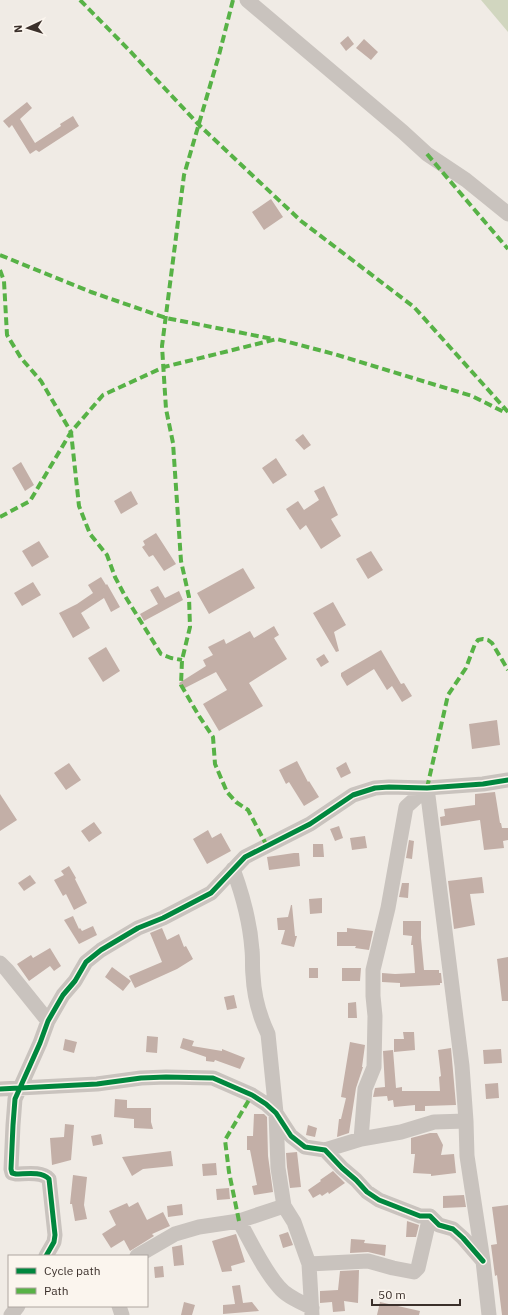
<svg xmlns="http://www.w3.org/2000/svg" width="508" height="1315" font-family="'IBM Plex Sans',sans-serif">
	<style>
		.green { fill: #d1d6bf }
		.building { fill: #c3afa7 }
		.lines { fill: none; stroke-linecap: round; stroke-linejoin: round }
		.minor { stroke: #c9c3be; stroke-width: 15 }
		.quiet { stroke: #57b246; stroke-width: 4; stroke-dasharray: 8 4; stroke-linecap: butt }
		.cycleway-casing { stroke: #fbf5ee; stroke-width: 8 }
		.cycleway { stroke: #00873e; stroke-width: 5 }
	</style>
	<rect width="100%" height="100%" fill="#f0ebe5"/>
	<!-- green -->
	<path class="green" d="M 481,0 L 508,0 L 508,32 Z"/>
	<!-- building -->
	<path class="building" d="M 348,36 L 354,44 L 346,51 L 340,43 Z
		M 364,39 L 378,52 L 371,60 L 356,48 Z
		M 27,102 L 32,108 L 20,119 L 35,143 L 61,126 L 60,124 L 73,116 L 79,126 L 39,152 L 36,150 L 30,154 L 12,125 L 9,128 L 3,121 Z
		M 271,199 L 283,217 L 264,230 L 252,212 Z
		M 303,434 L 311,445 L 304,450 L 295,440 Z
		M 276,458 L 287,475 L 273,484 L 262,468 Z
		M 21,462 L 34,485 L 25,491 L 12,468 Z
		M 324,486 L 338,515 L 331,519 L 341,536 L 321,549 L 306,525 L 300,530 L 286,509 L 298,501 L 304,510 L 319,500 L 314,491 Z
		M 131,491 L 138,504 L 121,514 L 114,501 Z
		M 156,533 L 176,564 L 164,571 L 153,555 L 149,557 L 142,547 L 145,545 L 143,541 Z
		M 39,541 L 49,557 L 32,567 L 22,551 Z
		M 371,551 L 383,570 L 368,579 L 356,559 Z
		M 243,568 L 255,588 L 209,614 L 197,593 Z
		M 101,577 L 106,585 L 107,584 L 120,607 L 111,612 L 104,598 L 81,613 L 90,628 L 73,638 L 59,613 L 77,604 L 93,593 L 88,585 Z
		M 33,582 L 41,595 L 22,606 L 14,593 Z
		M 158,586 L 165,598 L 179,591 L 183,600 L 144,621 L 140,614 L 158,604 L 150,590 Z
		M 333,602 L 346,625 L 334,632 L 339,651 L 336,652 L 313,613 Z
		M 274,626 L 279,635 L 274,638 L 287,659 L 249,683 L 263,706 L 219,731 L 203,704 L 227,690 L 216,672 L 183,689 L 179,683 L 206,666 L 203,660 L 213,655 L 208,647 L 224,639 L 226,644 L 250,631 L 254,638 Z
		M 106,647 L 120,671 L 103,682 L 88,658 Z
		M 381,650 L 401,684 L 404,683 L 412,696 L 402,702 L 392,686 L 387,690 L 374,669 L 347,686 L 341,676 L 341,673 Z
		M 324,654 L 329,662 L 321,667 L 316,659 Z
		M 497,720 L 500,745 L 472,749 L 469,724 Z
		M 297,761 L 308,782 L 309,781 L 319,797 L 304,806 L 289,782 L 286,784 L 279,770 Z
		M 346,762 L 351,773 L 341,778 L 336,768 Z
		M 69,763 L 81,780 L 66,790 L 54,773 Z
		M 495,792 L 500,823 L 501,823 L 502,828 L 508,828 L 508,840 L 503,841 L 504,848 L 484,850 L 480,820 L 441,826 L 440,817 L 445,816 L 444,809 L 475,805 L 475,794 Z
		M 0,794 L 17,820 L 0,831 Z
		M 94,822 L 102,833 L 89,842 L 81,831 Z
		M 339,826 L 343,838 L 335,841 L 330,829 Z
		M 208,830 L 212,838 L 221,833 L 231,851 L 207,864 L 193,839 Z
		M 365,836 L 367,848 L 352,850 L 350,838 Z
		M 409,840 L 414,841 L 412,859 L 406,858 Z
		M 313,844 L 323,844 L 324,857 L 313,857 Z
		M 294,853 L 299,853 L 300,866 L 269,870 L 267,857 Z
		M 69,866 L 76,878 L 75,879 L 87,903 L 74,910 L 66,894 L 63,896 L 54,880 L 64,875 L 61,871 Z
		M 30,875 L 36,883 L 24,891 L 18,883 Z
		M 482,877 L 484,893 L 470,894 L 475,925 L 454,929 L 448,881 Z
		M 402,883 L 409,883 L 408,898 L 399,897 Z
		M 322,898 L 322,913 L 310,914 L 309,899 Z
		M 291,905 L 292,905 L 295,936 L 297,936 L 294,947 L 281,944 L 285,930 L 278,930 L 277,918 L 288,917 Z
		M 73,916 L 79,929 L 80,928 L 82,931 L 93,926 L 97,935 L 79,944 L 64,920 Z
		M 403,921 L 421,921 L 421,938 L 424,970 L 439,970 L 439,973 L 441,973 L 442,983 L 440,983 L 440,985 L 400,987 L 400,983 L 382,982 L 382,973 L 395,974 L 415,973 L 413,945 L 411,945 L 412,936 L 403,935 Z
		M 162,928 L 167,940 L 179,934 L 184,947 L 186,946 L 193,959 L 177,969 L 135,988 L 129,976 L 162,962 L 150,933 Z
		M 347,928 L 373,931 L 369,950 L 355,948 L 356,946 L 337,946 L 337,932 L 347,932 Z
		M 50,948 L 61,966 L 54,971 L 50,966 L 29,981 L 17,964 L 31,955 L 33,958 Z
		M 508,957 L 508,1001 L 502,1001 L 497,959 Z
		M 112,967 L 131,981 L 123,991 L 105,977 Z
		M 309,968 L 318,968 L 318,978 L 309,978 Z
		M 342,968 L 361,968 L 360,981 L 342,981 Z
		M 234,995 L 237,1008 L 227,1010 L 224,997 Z
		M 356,1002 L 357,1018 L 348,1018 L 348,1003 Z
		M 403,1032 L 414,1032 L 415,1050 L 394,1052 L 394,1039 L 404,1039 Z
		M 147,1036 L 158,1037 L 157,1053 L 146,1052 Z
		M 183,1038 L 194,1041 L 192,1046 L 222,1051 L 222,1049 L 245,1058 L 240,1069 L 215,1060 L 214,1062 L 206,1061 L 206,1057 L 180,1048 Z
		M 65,1039 L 77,1042 L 74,1053 L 63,1050 Z
		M 350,1042 L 365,1045 L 362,1067 L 363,1067 L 356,1088 L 349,1133 L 337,1137 L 339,1119 L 341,1119 L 346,1098 L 341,1097 Z
		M 451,1048 L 456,1105 L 425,1106 L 425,1111 L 415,1111 L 415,1105 L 394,1107 L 393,1100 L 388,1101 L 387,1096 L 373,1097 L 375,1088 L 385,1087 L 383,1051 L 393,1050 L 396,1088 L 402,1087 L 402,1091 L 440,1091 L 439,1077 L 441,1076 L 438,1050 Z
		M 501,1049 L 502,1063 L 484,1064 L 483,1050 Z
		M 498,1083 L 499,1098 L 486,1099 L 485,1084 Z
		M 115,1099 L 127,1100 L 127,1108 L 151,1108 L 151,1122 L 153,1129 L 134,1128 L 134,1119 L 114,1117 Z
		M 254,1114 L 264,1114 L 267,1117 L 268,1156 L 273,1192 L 254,1195 L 252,1186 L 257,1185 L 250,1150 L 247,1150 L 247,1136 L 253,1136 Z
		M 65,1124 L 74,1125 L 71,1160 L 52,1165 L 50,1138 L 64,1137 Z
		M 308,1125 L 317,1128 L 315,1137 L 306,1135 Z
		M 430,1133 L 437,1133 L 443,1145 L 441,1155 L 454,1154 L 456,1173 L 431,1176 L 431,1174 L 413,1173 L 415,1154 L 411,1154 L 411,1138 Z
		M 101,1134 L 103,1144 L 93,1146 L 91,1136 Z
		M 171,1151 L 173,1166 L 143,1169 L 132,1176 L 122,1157 Z
		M 297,1152 L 301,1187 L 290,1188 L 287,1167 L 286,1153 Z
		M 216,1163 L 217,1175 L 203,1176 L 202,1164 Z
		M 333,1171 L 345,1183 L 329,1194 L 328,1192 L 322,1196 L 320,1194 L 313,1198 L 308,1190 L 321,1181 L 320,1180 Z
		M 73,1175 L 87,1177 L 84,1205 L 87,1219 L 75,1221 L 72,1204 L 70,1204 Z
		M 229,1188 L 230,1199 L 217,1200 L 216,1189 Z
		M 464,1195 L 466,1207 L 443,1208 L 443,1196 Z
		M 138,1202 L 147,1220 L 163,1212 L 170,1226 L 152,1234 L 154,1236 L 130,1251 L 124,1240 L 111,1248 L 102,1234 L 116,1225 L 109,1211 L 127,1203 L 129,1207 Z
		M 182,1204 L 183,1215 L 168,1217 L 167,1206 Z
		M 508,1205 L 508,1315 L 502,1315 L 497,1275 L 495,1276 L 491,1245 L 497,1244 L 492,1207 Z
		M 407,1221 L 419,1225 L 416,1237 L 406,1237 Z
		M 288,1232 L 293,1245 L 283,1248 L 279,1235 Z
		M 236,1234 L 245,1262 L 231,1266 L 232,1271 L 222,1272 L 212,1241 Z
		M 351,1239 L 365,1240 L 364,1243 L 386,1245 L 385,1256 L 368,1252 L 350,1253 Z
		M 182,1245 L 184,1265 L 174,1266 L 172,1247 Z
		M 163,1266 L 164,1277 L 155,1278 L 154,1267 Z
		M 359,1270 L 358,1303 L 344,1301 L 345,1311 L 333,1312 L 332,1302 L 320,1303 L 320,1291 L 338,1290 L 340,1271 Z
		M 240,1285 L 243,1303 L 252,1302 L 259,1311 L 223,1314 L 223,1305 L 235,1304 L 232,1286 Z
		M 184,1302 L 195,1305 L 192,1315 L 181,1315 Z
		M 380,1302 L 420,1311 L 419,1315 L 377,1315 Z"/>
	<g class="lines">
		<!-- minor -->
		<path class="minor" d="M 247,0 L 403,132 L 427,154 L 466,180 L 508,214
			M 427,788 L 462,1066 L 466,1121 L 467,1156 L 483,1261 L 489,1315
			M 233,869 C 243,896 250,922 252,950 C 253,958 252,967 253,975 C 254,996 259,1015 268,1034 L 276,1113 L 278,1168 L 284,1206 L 294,1222 L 309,1264 L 312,1315
			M 0,963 L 7,970 L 48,1021
			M 0,1089 L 97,1084 L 141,1078 L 166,1077 L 213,1078 L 252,1095 L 266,1104 L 276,1113 L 291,1136 L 305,1147 L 325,1150 L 342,1168 L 356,1180 L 367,1192 L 379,1200 L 420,1216 L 430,1216 L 439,1225 L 453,1229 L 463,1238 L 483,1261
			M 361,1139 L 365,1089 L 374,1067 L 375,1016 L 373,996 L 373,970 L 388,908 L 406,807 L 427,788
			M 325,1150 L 361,1139 L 401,1132 L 434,1122 L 466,1121
			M 239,1221 C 251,1242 263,1269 279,1287 C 287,1297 301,1302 312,1308
			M 46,1256 L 54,1242 L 55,1235 L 49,1179 C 41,1171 26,1174 16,1174 L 12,1173 L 11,1169 L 13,1125 L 15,1099 L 40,1043 L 48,1021 L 63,995 L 75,981 L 86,962 L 101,950 L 138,928 L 163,918 L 211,893 L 245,857 L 310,824 L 353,795 L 375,788 L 389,787 L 427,788 L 483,784 L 508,780
			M 137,1256 L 175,1234 L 199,1227 L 239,1221 L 284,1206
			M 309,1264 L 368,1261 L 393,1268 L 414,1272 L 418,1268 L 430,1216
			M 119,1306 L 122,1315
			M 11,1315 L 18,1306"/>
		<!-- quiet -->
		<path class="quiet" d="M 80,0 L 129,50 L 199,125 L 301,221 L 414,307 L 508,412
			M 233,0 L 219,55 L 184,175 L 162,346 L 166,409 L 173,443 L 181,561 L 189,597 L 190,627 L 182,660 L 181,685 L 199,716 L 213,737 L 215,764 L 227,792 L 236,802 L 248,810 L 267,846
			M 427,154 L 508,249
			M 0,255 L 91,292 L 166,318 L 273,339
			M 0,270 L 4,281 L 7,335 L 21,358 L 41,381 L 71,432 L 79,506 L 90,534 L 107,555 L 115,577 L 125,596 L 161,654 L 171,658 L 182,660
			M 0,517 L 30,501 L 71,432 L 103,395 L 164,367 L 277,339 L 334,354 L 472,396 L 506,413
			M 427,788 L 448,695 L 466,668 L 475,644 L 478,640 L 483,639 L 488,640 L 492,643 L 508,670
			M 239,1221 L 229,1172 L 225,1140 L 252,1095"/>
		<defs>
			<path id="cycleway" d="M 0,1089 L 97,1084 L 141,1078 L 166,1077 L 213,1078 L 252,1095 L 266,1104 L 276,1113 L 291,1136 L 305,1147 L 325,1150 L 342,1168 L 356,1180 L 367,1192 L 379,1200 L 420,1216 L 430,1216 L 439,1225 L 453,1229 L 463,1238 L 483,1261
				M 46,1256 L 54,1242 L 55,1235 L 49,1179 C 41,1171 26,1174 16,1174 L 12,1173 L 11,1169 L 13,1125 L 15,1099 L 40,1043 L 48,1021 L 63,995 L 75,981 L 86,962 L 101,950 L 138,928 L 163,918 L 211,893 L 245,857 L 310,824 L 353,795 L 375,788 L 389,787 L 427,788 L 483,784 L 508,780"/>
		</defs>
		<!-- cycleway casing -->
		<use href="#cycleway" class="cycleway-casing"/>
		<!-- cycleway -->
		<use href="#cycleway" class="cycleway"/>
	</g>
	<!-- legend -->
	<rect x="8" y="1255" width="140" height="52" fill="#fbf5ee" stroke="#aea6a0"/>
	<rect x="16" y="1268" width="20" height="6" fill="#00873e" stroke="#aea6a0"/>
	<text x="44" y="1275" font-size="12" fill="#3b302b">Cycle path</text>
	<rect x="16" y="1288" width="20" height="6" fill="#57b246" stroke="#aea6a0"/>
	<text x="44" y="1295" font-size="12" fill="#3b302b">Path</text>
	<!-- north arrow -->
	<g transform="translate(28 28) rotate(266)" stroke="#fbf5ee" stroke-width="3" paint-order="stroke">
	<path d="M0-3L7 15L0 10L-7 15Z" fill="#3b302b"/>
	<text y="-6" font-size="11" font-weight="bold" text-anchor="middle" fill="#3b302b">N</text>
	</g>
	<!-- scale -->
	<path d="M372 1299v6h88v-6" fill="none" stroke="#3b302b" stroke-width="2"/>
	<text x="378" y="1299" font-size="12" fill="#3b302b" stroke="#fbf5ee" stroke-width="3" paint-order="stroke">50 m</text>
</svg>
